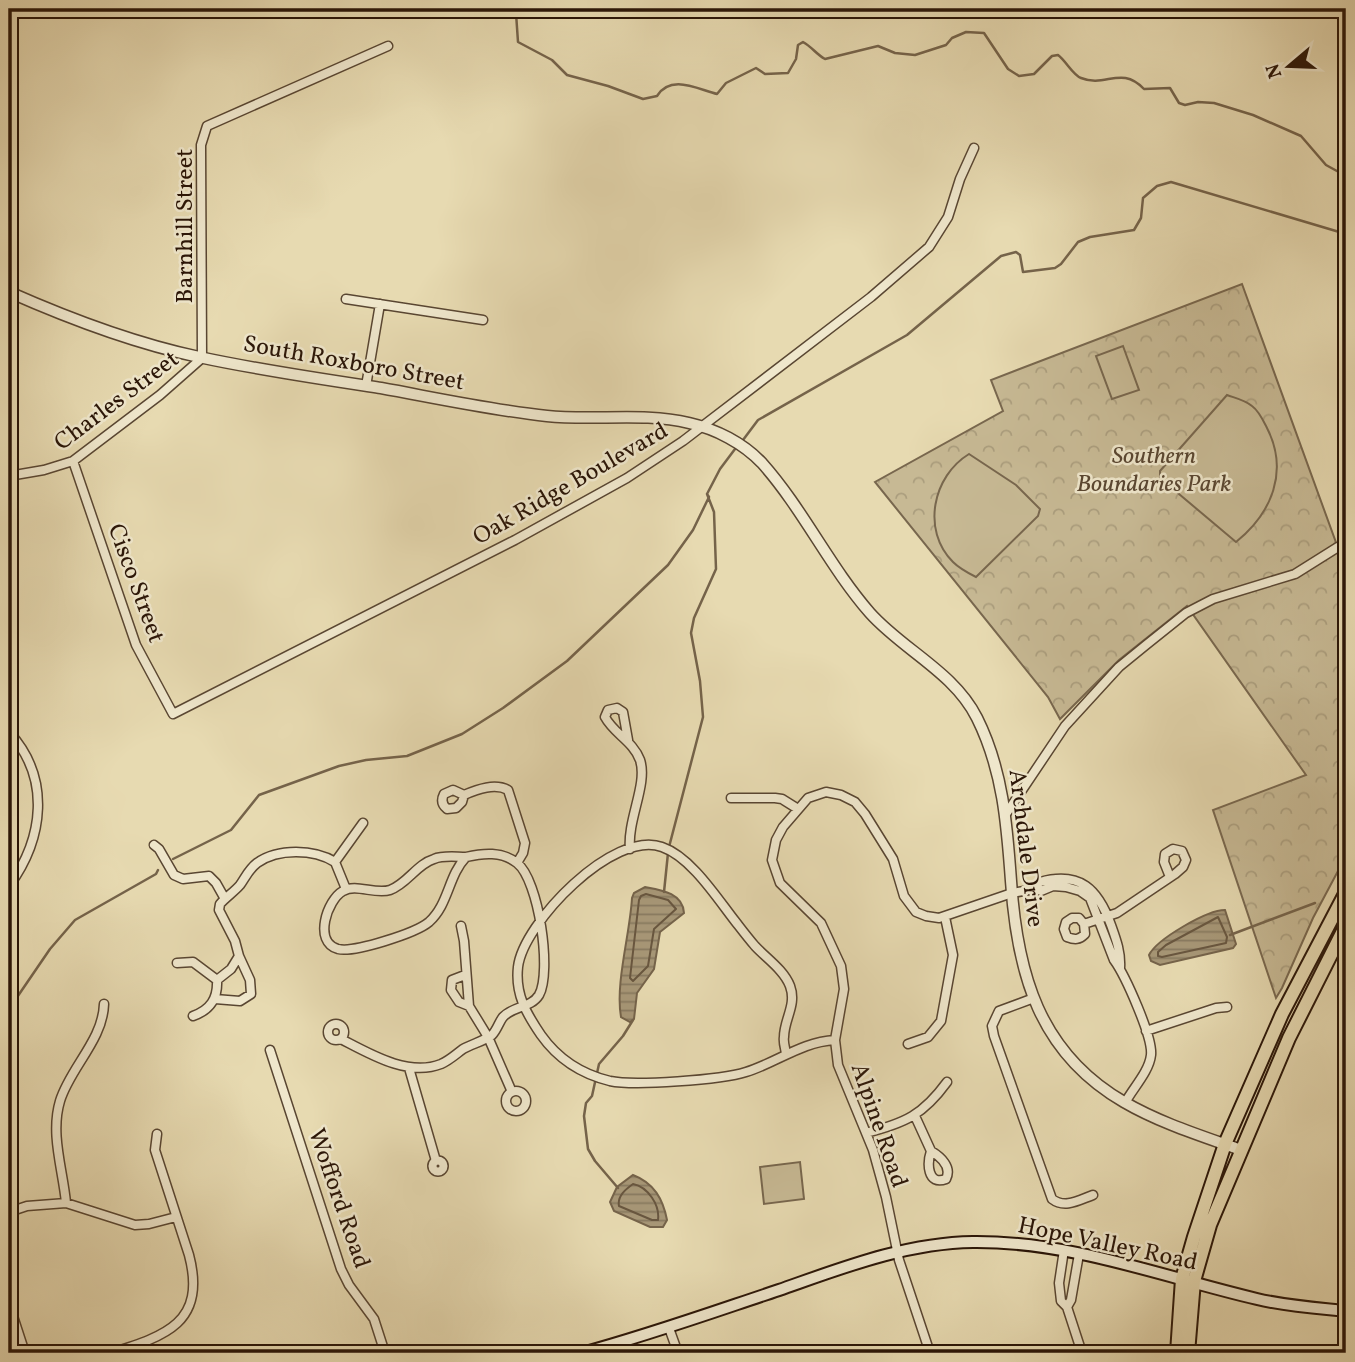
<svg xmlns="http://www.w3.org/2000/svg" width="1355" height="1362" font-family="Vollkorn,serif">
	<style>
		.park { fill: url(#park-crowns); stroke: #78674e; stroke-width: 2 }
		.garden { fill: #c7b994; stroke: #78674e; stroke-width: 2 }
		.water { fill: url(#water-rules); stroke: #75634a; stroke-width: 2 }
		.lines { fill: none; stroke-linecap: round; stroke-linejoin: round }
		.shore { stroke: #68563f; stroke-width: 2 }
		.stream { stroke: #75634a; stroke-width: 2.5 }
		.minor-casing { stroke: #594632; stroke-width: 11 }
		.tertiary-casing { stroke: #594632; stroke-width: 13 }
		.secondary-casing { stroke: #2a1507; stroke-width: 14 }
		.primary-casing { stroke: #2a1507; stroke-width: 16 }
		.minor { stroke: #efe7cc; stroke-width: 8 }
		.tertiary { stroke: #efe7cc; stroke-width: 10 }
		.secondary { stroke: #efe7cc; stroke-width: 10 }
		.primary { stroke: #e7dab1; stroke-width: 12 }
		.labels { text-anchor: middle; stroke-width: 5; stroke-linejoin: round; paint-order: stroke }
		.street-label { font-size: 24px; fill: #2a1507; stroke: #efe7cc }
		.park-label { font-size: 24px; font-style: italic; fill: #594631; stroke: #efe7cc }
	</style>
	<defs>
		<pattern id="park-crowns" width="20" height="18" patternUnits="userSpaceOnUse" patternTransform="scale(1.75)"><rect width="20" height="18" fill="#c7b994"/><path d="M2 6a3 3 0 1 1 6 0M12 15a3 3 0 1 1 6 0" fill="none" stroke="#ab9e7e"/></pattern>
		<pattern id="water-rules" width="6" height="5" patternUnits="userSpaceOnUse" patternTransform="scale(1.75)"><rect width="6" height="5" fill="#a79777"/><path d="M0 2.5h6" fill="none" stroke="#887a60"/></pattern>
	</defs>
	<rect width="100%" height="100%" fill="#e7dab1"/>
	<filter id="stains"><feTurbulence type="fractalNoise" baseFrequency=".00286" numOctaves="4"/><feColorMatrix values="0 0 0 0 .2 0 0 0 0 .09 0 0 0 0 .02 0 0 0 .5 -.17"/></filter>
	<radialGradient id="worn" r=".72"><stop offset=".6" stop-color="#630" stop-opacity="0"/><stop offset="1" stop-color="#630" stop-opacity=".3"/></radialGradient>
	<!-- park -->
	<path class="park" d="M 1242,284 L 1346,570 L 1346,856 L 1313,918 L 1282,988 L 1276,998 L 1213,810 L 1306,775 L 1187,606 L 1119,660 L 1060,719 L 1048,697 L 875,482 L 1003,411 L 991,380 Z"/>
	<!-- garden -->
	<path class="garden" d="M 1123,346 L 1139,390 L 1112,399 L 1096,356 Z
		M 1227,395 C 1235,398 1245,400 1252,406 C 1259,411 1263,420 1267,428 C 1289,471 1272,513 1236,542 L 1160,478 L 1160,471 Z
		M 969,454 L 1016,485 L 1040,509 L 1038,516 L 976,577 C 968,573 960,569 953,562 C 921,530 933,476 969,454 Z
		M 800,1162 L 804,1199 L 764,1204 L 760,1167 Z"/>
	<!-- water -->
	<path class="water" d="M 645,887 C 661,890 683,893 684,913 L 660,932 L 654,969 L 637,993 L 634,1019 L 630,1022 L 621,1017 C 615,984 630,934 632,898 L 634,893 Z
		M 1225,910 L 1236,944 L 1233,948 L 1160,965 L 1151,961 L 1149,955 C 1157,939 1207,910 1225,910 Z
		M 633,1175 C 654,1183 663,1199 667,1220 L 663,1227 L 650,1227 L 614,1211 L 610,1202 L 617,1187 Z"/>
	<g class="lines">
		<!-- shore -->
		<path class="shore" d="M 646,894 L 668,900 L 676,909 L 654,929 L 648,966 L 633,981 L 630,978 L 639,900 L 641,896 Z
			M 1218,917 L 1227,937 L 1226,943 L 1162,957 L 1158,956 L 1158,952 L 1166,945 Z
			M 633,1184 C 648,1187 660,1205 658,1220 L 652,1220 L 619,1206 C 617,1196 626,1189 633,1184 Z"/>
		<!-- stream -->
		<path class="stream" d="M 512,9 L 516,13 L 518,42 L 552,60 L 567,75 L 608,86 L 643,99 L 657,96 C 671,74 697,89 717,94 L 726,83 L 756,68 L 765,74 L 788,73 L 796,59 L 798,45 L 803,42 C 812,47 816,54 825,59 L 878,46 L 895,53 L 915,55 L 946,45 L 952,38 L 966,32 L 984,33 L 1008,69 L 1019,76 L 1034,74 L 1052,56 L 1058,55 C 1066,61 1073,75 1081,78 C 1106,88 1121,65 1144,89 L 1170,88 L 1179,103 L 1185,105 L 1198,102 L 1214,103 L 1253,115 L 1301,136 L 1326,165 L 1346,176
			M 743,440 L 758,420 L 907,335 L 1001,256 L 1016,252 L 1020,255 L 1023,272 L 1055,268 L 1061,264 L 1078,242 L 1090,237 L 1134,230 L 1141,218 L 1143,198 L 1157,186 L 1171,182 L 1346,234
			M 669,847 L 703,717 L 700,681 L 691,633 L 694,618 L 716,569 L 714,512 L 707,494
			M 173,859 L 231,830 L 259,795 L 339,766 L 366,760 L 407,756 L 462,734 L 503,708 L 567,661 L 668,565 L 693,530 L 709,497 L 707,494 L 720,469 L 735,449
			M 664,892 L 668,853
			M 1230,935 L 1315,903
			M 9,1009 L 50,949 L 75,920 L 156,874 L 158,870
			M 618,1188 L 595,1161 L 588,1149 L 584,1116 L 586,1103 L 592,1096 L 599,1064 L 623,1036 L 633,1020"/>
		<defs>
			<path id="minor" d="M 346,299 L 483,320
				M 366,386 L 380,304
				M 73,461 L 136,645 L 173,714 L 515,540 L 627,478 L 683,441 L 871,297 L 929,247 L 948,217 L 960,179 L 974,148
				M 9,476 L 44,470 L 73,461 L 160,395 L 202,358 L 201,145 L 207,126 L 388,46
				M 9,732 C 51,778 44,838 9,886
				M 628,740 L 623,712 L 617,708 L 608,710 L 605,717 C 614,734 633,741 640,760 C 648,784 627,820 630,849
				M 453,790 L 464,795 L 462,802 L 456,808 L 447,809 C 442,805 441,800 444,794 Z
				M 464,795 C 478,789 495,783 508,790 L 525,843 L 523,853 L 517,863
				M 731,798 L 775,798 L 782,799 L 798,809
				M 1006,814 L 1065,726 L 1119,667 L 1146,645 L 1186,613 L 1213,599 L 1295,574 L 1338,547
				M 154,845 L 159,849 L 174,875 L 183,879 L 209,876 L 216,883 L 225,899
				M 335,862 L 363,823
				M 1035,889 L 1040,882 C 1080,871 1098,889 1111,925 C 1116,939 1121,952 1120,968
				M 1084,924 L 1085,934 C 1079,940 1075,940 1067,937 L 1064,929 L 1066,922 L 1072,918 L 1079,918 L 1084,924 L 1117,913 L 1175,874 L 1183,867 L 1186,860 L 1182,851 L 1173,849 L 1165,854 L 1164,862 L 1170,877
				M 461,926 L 464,941 L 469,1006 L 488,1037 L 512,1092
				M 177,963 L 193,962 L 217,980 C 218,999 210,1010 193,1016
				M 465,975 L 452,980 L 451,990 L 459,1002 L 469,1006
				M 217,980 L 231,969 L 239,956 L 235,941 L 219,910 L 220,904 C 226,897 234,892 240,885 C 245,878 249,869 257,863 C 278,848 314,849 335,862 L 346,889
				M 1034,998 L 999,1011 L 992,1026 L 994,1036 L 1052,1199 C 1065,1209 1079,1200 1093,1195
				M 215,999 L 240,1001 L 251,994 L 250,980 L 239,956
				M328 1032a8 8 0 1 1 16 0a8 8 0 1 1-16 0Z
				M 1146,1031 L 1216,1008 L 1227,1007
				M 341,1039 C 370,1054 408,1077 441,1064 C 450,1060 456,1054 463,1049 C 472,1044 484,1041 492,1035 C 497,1030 499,1022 503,1017 C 513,1006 531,1008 539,995 C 552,972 539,880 517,863 C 502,851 483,853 466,857 C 448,876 449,904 429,922 C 416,933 354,953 338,949 C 313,942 327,900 343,891 C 356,883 375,895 390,890 C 407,884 417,864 434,859 C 443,855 456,857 466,857
				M 908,1044 L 928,1037 L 941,1021 L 953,955 L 945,917
				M 270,1050 L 341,1269 L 349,1285 L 374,1319 L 385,1353
				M 786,1053 C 785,1048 783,1042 784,1037 C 784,1019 797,1005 790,986 C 784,970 766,958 755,946 C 748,938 742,930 735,921 C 717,898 691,857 662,847 C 614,829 523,923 518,967 C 515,994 526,1013 541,1035 C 558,1059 581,1074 610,1081 C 634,1086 721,1080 746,1072 C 778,1062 801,1042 835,1040
				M 409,1068 L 436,1161
				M506 1101a10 10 0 1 1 20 0a10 10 0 1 1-20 0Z
				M 915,1116 L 931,1151 C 927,1163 927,1186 946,1179 C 952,1167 941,1157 931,1151
				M 866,1133 C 905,1123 923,1115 947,1082
				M432.5 1166a5.5 5.5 0 1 1 11 0a5.5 5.5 0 1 1-11 0Z
				M 66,1203 C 63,1170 50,1134 60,1101 C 70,1068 103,1040 104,1004
				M 9,1212 L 27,1206 L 66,1203 L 135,1225 L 149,1224 L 176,1217
				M 1064,1250 L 1059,1283 L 1061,1301 L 1067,1307 L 1082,1353
				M 9,1304 L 25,1353
				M 1067,1307 L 1071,1300 L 1079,1254
				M 669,1328 L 678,1353
				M 111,1353 C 165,1336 207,1323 189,1255 L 155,1150 L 157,1134
				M 930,1353 L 899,1260 L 886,1197 L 873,1150 L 838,1065 L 835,1040 L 844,989 L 841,966 L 821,923 L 780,883 L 772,860 L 776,840 L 783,827 L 808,798 L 826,792 L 841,795 L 855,802 L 865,814 L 893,859 L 904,896 L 916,912 L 926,916 L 939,918 L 1012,893 L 1035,889 L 1041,891 L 1053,886 L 1066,887 L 1080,891 L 1090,898 L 1114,960 C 1125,975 1153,1037 1151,1055 C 1149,1072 1133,1088 1125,1103"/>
			<path id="tertiary" d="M 9,292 C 70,319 133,343 199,357 C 259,370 321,379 381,388 C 436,398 491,410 547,416 C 594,421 644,412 689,423 C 716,429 743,443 762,463 C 803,509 829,566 870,613 C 903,650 954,672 977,718 C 1003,770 1007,825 1011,881 C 1017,973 1039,1053 1124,1102 C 1160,1123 1202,1136 1241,1150"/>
			<path id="secondary" d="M 582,1353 C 649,1335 713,1312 779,1290 C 842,1268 905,1243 973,1242 C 1071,1241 1163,1277 1257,1299 C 1286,1306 1317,1308 1346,1311"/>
			<path id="primary" d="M 1177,1353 L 1182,1279 L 1194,1237 L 1225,1144 L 1282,1014 L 1346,892
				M 1188,1353 L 1194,1281 L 1210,1225 L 1289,1038 L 1346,925"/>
		</defs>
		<!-- minor casing -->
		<use href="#minor" class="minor-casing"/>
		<!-- tertiary casing -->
		<use href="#tertiary" class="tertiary-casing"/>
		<!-- secondary casing -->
		<use href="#secondary" class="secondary-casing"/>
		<!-- primary casing -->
		<use href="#primary" class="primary-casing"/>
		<!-- minor -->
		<use href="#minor" class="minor"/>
		<!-- tertiary -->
		<use href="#tertiary" class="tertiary"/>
		<!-- secondary -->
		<use href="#secondary" class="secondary"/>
		<!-- primary -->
		<use href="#primary" class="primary"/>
	</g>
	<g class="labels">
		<!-- street labels -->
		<g class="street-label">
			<text transform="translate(184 226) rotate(-90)" y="8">Barnhill Street</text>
			<text transform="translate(354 362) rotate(10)" y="8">South Roxboro Street</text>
			<text transform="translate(116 400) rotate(-37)" y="8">Charles Street</text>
			<text transform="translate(570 483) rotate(-30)" y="8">Oak Ridge Boulevard</text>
			<text transform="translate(137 583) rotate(70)" y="8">Cisco Street</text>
			<text transform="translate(1027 848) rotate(83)" y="8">Archdale Drive</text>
			<text transform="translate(880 1125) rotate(71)" y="8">Alpine Road</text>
			<text transform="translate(340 1198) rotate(71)" y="8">Wofford Road</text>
			<text transform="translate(1108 1243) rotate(12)" y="8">Hope Valley Road</text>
		</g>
		<!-- park labels -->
		<g class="park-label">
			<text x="1154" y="463">Southern<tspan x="1154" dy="28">Boundaries Park</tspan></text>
		</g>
	</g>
	<!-- margin -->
	<rect width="1355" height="1362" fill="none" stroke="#e7dab1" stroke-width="35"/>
	<rect x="10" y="10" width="1334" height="1341" fill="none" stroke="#2a1507" stroke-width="3.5"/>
	<rect x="18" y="18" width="1320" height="1327" fill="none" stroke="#2a1507" stroke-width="2"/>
	<!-- north arrow -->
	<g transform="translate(1289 66) rotate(251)" stroke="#efe7cc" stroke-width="5" paint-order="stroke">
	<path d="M0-5L12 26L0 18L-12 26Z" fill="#2a1507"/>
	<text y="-10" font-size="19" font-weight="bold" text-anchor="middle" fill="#2a1507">N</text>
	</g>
	<rect width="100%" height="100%" filter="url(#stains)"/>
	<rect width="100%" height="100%" fill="url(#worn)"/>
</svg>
